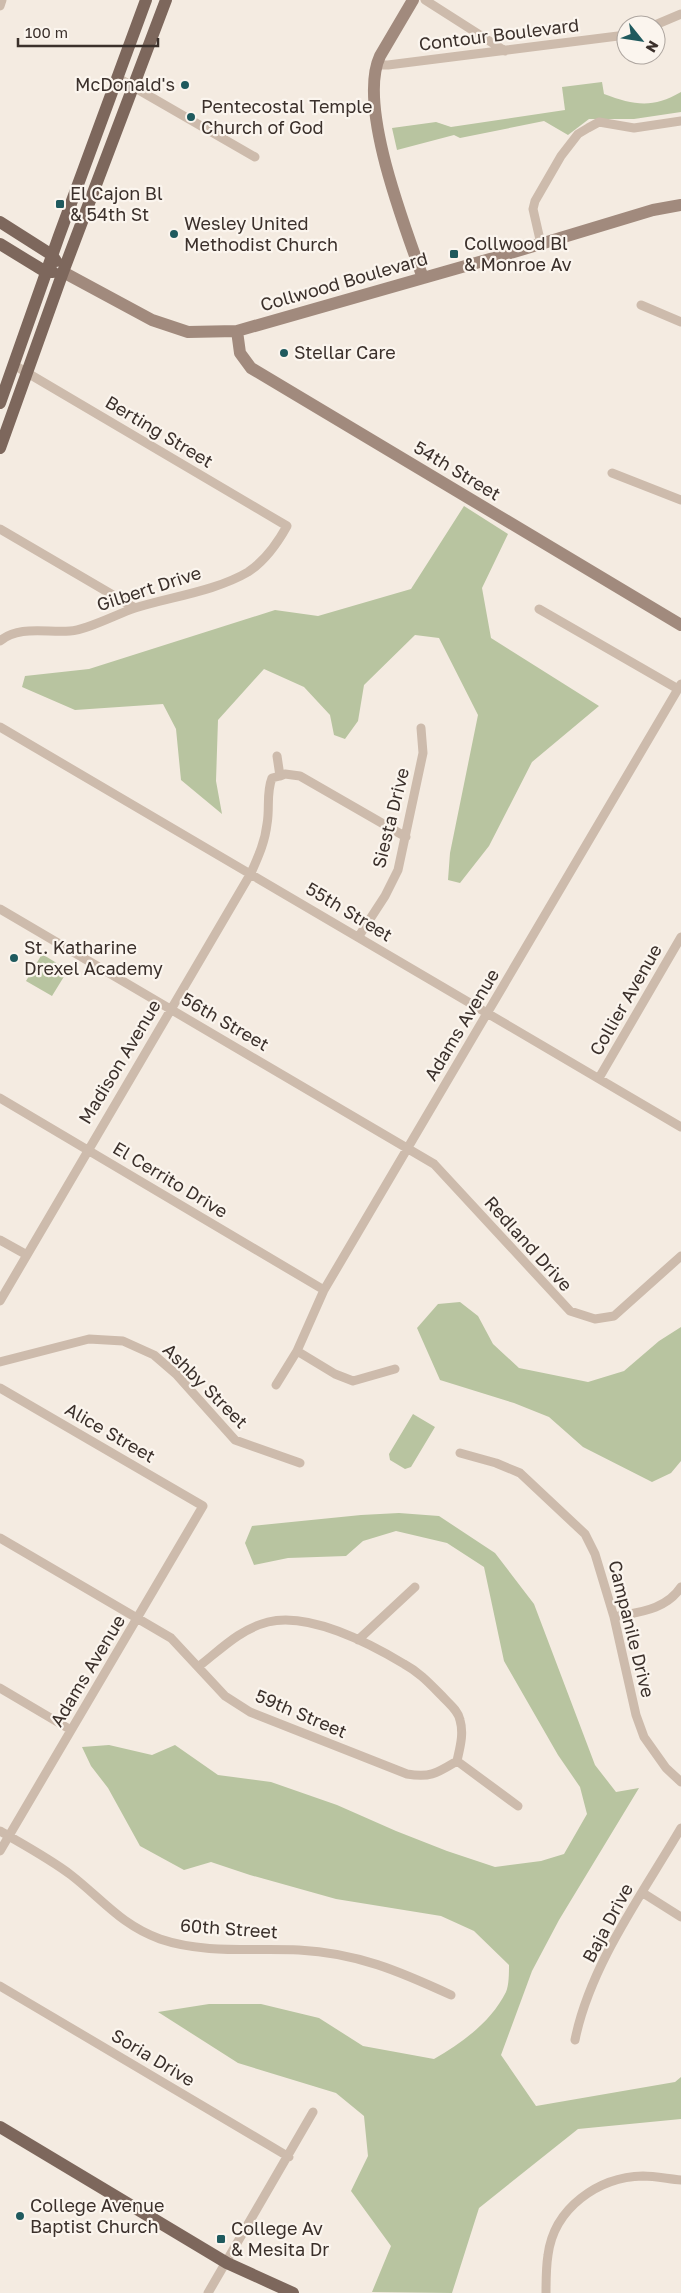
<svg xmlns="http://www.w3.org/2000/svg" width="681" height="2293" font-family="'Golos Text',sans-serif">
	<style>
		.green { fill: #b8c4a0 }
		.lines { fill: none; stroke-linecap: round; stroke-linejoin: round }
		.street { stroke: #cdbbac; stroke-width: 9 }
		.secondary { stroke: #a18a7d; stroke-width: 12 }
		.primary { stroke: #7d675c; stroke-width: 12 }
		.poi-dot { fill: #1f5a5e; stroke: #fbf5ee; stroke-width: 2 }
		.labels { text-anchor: middle; stroke-width: 4.5; stroke-linejoin: round; paint-order: stroke }
		.street-label { font-size: 18px; fill: #3b302b; stroke: #fbf5ee }
		.poi-label { font-size: 18px; fill: #3b302b; stroke: #fbf5ee; text-anchor: start }
	</style>
	<rect width="100%" height="100%" fill="#f4ebe1"/>
	<!-- green -->
	<path class="green" d="M 602,82 L 604,94 C 634,105 652,109 681,92 L 681,112 L 634,119 L 589,119 L 568,135 L 544,121 L 460,138 L 454,135 L 397,150 L 392,128 L 436,122 L 451,127 L 565,110 L 562,87 Z
		M 464,506 L 508,534 L 482,588 L 491,638 L 599,706 L 532,762 L 489,846 L 460,883 L 448,880 L 450,853 L 478,715 L 439,638 L 415,635 L 364,685 L 358,721 L 345,739 L 334,735 L 330,715 L 304,687 L 264,669 L 218,720 L 216,781 L 222,814 L 181,780 L 176,729 L 163,704 L 75,710 L 22,687 L 25,676 L 89,669 L 275,610 L 318,616 L 411,589 Z
		M 42,954 L 68,970 L 52,996 L 26,981 Z
		M 460,1302 L 478,1316 L 493,1344 L 519,1368 L 588,1382 L 624,1371 L 659,1341 L 681,1327 L 681,1461 L 671,1473 L 652,1482 L 583,1447 L 549,1417 L 514,1403 L 440,1380 L 417,1328 L 438,1304 Z
		M 413,1414 L 435,1427 L 411,1467 L 405,1469 L 390,1460 L 389,1454 Z
		M 399,1513 L 439,1516 L 495,1553 L 534,1604 L 595,1765 L 616,1792 L 639,1788 L 559,1920 L 532,1971 L 501,2055 L 536,2106 L 675,2082 L 681,2077 L 681,2119 L 578,2129 L 479,2208 L 452,2293 L 372,2292 L 391,2246 L 351,2191 L 368,2156 L 364,2116 L 336,2093 L 238,2063 L 158,2012 L 209,2004 L 261,2004 L 319,2018 L 363,2046 L 434,2059 C 462,2043 491,2022 506,1992 C 509,1985 509,1973 509,1965 L 474,1931 L 441,1916 L 336,1899 L 250,1875 L 211,1862 L 184,1870 L 140,1846 L 108,1788 L 91,1766 L 82,1747 L 109,1745 L 152,1755 L 175,1745 L 218,1775 L 271,1782 L 337,1805 L 396,1831 L 447,1851 L 495,1867 L 541,1861 L 564,1854 L 587,1814 L 580,1787 L 558,1755 L 504,1661 L 484,1567 L 447,1543 L 396,1531 L 363,1541 L 346,1556 L 288,1558 L 254,1565 L 245,1543 L 252,1526 L 361,1515 Z"/>
	<g class="lines">
		<!-- street -->
		<path class="street" d="M 425,0 L 505,51
			M 0,6 L 2,0
			M 655,25 L 681,14
			M 376,65 L 388,65 L 626,35
			M 118,78 L 255,157
			M 541,244 L 533,209 L 535,201 L 561,156 L 578,134 L 588,128 L 599,122 L 634,128 L 681,121
			M 641,305 L 681,322
			M 612,473 L 681,500
			M 0,529 L 135,608
			M 539,609 L 678,689
			M 0,641 C 19,625 47,633 70,631 C 87,630 117,614 135,608 C 170,597 216,591 248,572 C 265,561 277,544 287,526 L 14,365
			M 0,727 L 681,1127
			M 280,776 L 285,774 L 300,776 L 406,837
			M 0,909 L 434,1164 L 570,1311 L 595,1319 L 614,1316 L 681,1256
			M 359,936 L 385,896 L 398,870 L 423,753 L 421,728
			M 599,1078 L 681,937
			M 0,1098 L 324,1290
			M 0,1240 L 27,1255
			M 0,1301 L 251,873 C 258,857 265,842 267,824 C 270,808 266,793 272,778 L 280,776 L 277,756
			M 297,1351 L 335,1374 L 353,1381 L 395,1369
			M 0,1362 L 89,1339 L 123,1341 L 154,1355 L 176,1374 L 235,1440 L 300,1463
			M 276,1385 L 297,1351 L 324,1290 L 681,684
			M 0,1388 L 203,1506 L 0,1851
			M 460,1453 L 496,1463 L 520,1473 L 585,1534 L 595,1554 L 614,1617 L 636,1715 L 644,1737 L 666,1768 L 681,1782
			M 0,1538 L 171,1638 L 225,1696 L 250,1712 L 407,1774 C 431,1778 437,1773 457,1761
			M 614,1617 C 639,1612 666,1610 681,1587
			M 358,1640 L 415,1587
			M 198,1667 C 220,1650 240,1629 268,1622 C 309,1612 369,1643 404,1664 C 419,1672 430,1684 442,1696 C 448,1703 458,1710 460,1720 C 464,1734 460,1747 457,1761
			M 0,1688 L 71,1730
			M 457,1761 L 518,1806
			M 0,1831 C 24,1845 50,1859 71,1875 C 102,1899 121,1925 160,1939 C 204,1954 253,1948 299,1950 C 357,1953 399,1971 451,1995
			M 643,1893 L 681,1917
			M 0,1986 L 289,2157
			M 575,2040 C 590,1965 643,1893 681,1828
			M 208,2293 L 313,2112
			M 546,2293 C 546,2280 546,2267 548,2255 C 554,2208 598,2177 643,2176 C 655,2176 669,2179 681,2180"/>
		<!-- secondary -->
		<path class="secondary" d="M 413,0 L 380,56 C 357,105 405,227 423,278
			M 63,272 L 152,320 L 188,332 L 237,331 L 504,255 L 653,210 L 681,205
			M 237,331 L 240,353 L 251,368 L 681,625"/>
		<!-- primary -->
		<path class="primary" d="M 0,222 L 52,255 L 56,261
			M 0,244 L 46,272 L 53,272
			M 0,403 L 59,236 L 146,0
			M 0,448 L 63,272 L 166,0
			M 0,2127 L 227,2263 L 293,2293"/>
	</g>
	<!-- markers -->
	<g class="poi-dot">
		<circle cx="185" cy="85" r="5"/>
		<circle cx="191" cy="117" r="5"/>
		<rect x="55" y="199" width="10" height="10" rx="2.5"/>
		<circle cx="174" cy="234" r="5"/>
		<rect x="449" y="249" width="10" height="10" rx="2.5"/>
		<circle cx="284" cy="353" r="5"/>
		<circle cx="14" cy="958" r="5"/>
		<circle cx="20" cy="2216" r="5"/>
		<rect x="216" y="2234" width="10" height="10" rx="2.5"/>
	</g>
	<g class="labels">
		<!-- street labels -->
		<g class="street-label">
			<text transform="translate(499 35) rotate(-7)" y="6">Contour Boulevard</text>
			<text transform="translate(344 282) rotate(-16)" y="6">Collwood Boulevard</text>
			<text transform="translate(159 432) rotate(31)" y="6">Berting Street</text>
			<text transform="translate(457 471) rotate(31)" y="6">54th Street</text>
			<text transform="translate(149 589) rotate(-18)" y="6">Gilbert Drive</text>
			<text transform="translate(391 818) rotate(-76)" y="6">Siesta Drive</text>
			<text transform="translate(349 912) rotate(31)" y="6">55th Street</text>
			<text transform="translate(626 1000) rotate(-60)" y="6">Collier Avenue</text>
			<text transform="translate(225 1022) rotate(30)" y="6">56th Street</text>
			<text transform="translate(462 1025) rotate(-59)" y="6">Adams Avenue</text>
			<text transform="translate(120 1062) rotate(-59)" y="6">Madison Avenue</text>
			<text transform="translate(170 1180) rotate(31)" y="6">El Cerrito Drive</text>
			<text transform="translate(528 1244) rotate(48)" y="6">Redland Drive</text>
			<text transform="translate(205 1386) rotate(45)" y="6">Ashby Street</text>
			<text transform="translate(110 1433) rotate(30)" y="6">Alice Street</text>
			<text transform="translate(631 1629) rotate(76)" y="6">Campanile Drive</text>
			<text transform="translate(88 1671) rotate(-59)" y="6">Adams Avenue</text>
			<text transform="translate(301 1714) rotate(23)" y="6">59th Street</text>
			<text transform="translate(608 1923) rotate(-62)" y="6">Baja Drive</text>
			<text transform="translate(229 1929) rotate(4)" y="6">60th Street</text>
			<text transform="translate(153 2058) rotate(31)" y="6">Soria Drive</text>
		</g>
		<!-- poi labels -->
		<g class="poi-label">
			<text x="175" y="91" text-anchor="end">McDonald's</text>
			<text x="201" y="113">Pentecostal Temple<tspan x="201" dy="21">Church of God</tspan></text>
			<text x="70" y="200">El Cajon Bl<tspan x="70" dy="21">&amp; 54th St</tspan></text>
			<text x="184" y="230">Wesley United<tspan x="184" dy="21">Methodist Church</tspan></text>
			<text x="464" y="250">Collwood Bl<tspan x="464" dy="21">&amp; Monroe Av</tspan></text>
			<text x="294" y="359">Stellar Care</text>
			<text x="24" y="954">St. Katharine<tspan x="24" dy="21">Drexel Academy</tspan></text>
			<text x="30" y="2212">College Avenue<tspan x="30" dy="21">Baptist Church</tspan></text>
			<text x="231" y="2235">College Av<tspan x="231" dy="21">&amp; Mesita Dr</tspan></text>
		</g>
	</g>
	<!-- north arrow -->
	<g transform="translate(641 40) rotate(120)"><circle r="24" fill="#fbf5ee" stroke="#aea6a0"/>
	<path d="M0-4L9 19L0 12L-9 19Z" fill="#1f5a5e"/>
	<text y="-8" font-size="14" font-weight="bold" text-anchor="middle" fill="#3b302b">N</text>
	</g>
	<!-- scale -->
	<path d="M18 38v8h140v-8" fill="none" stroke="#3b302b" stroke-width="2.5"/>
	<text x="25" y="38" font-size="15" fill="#3b302b" stroke="#fbf5ee" stroke-width="4" paint-order="stroke">100 m</text>
</svg>
